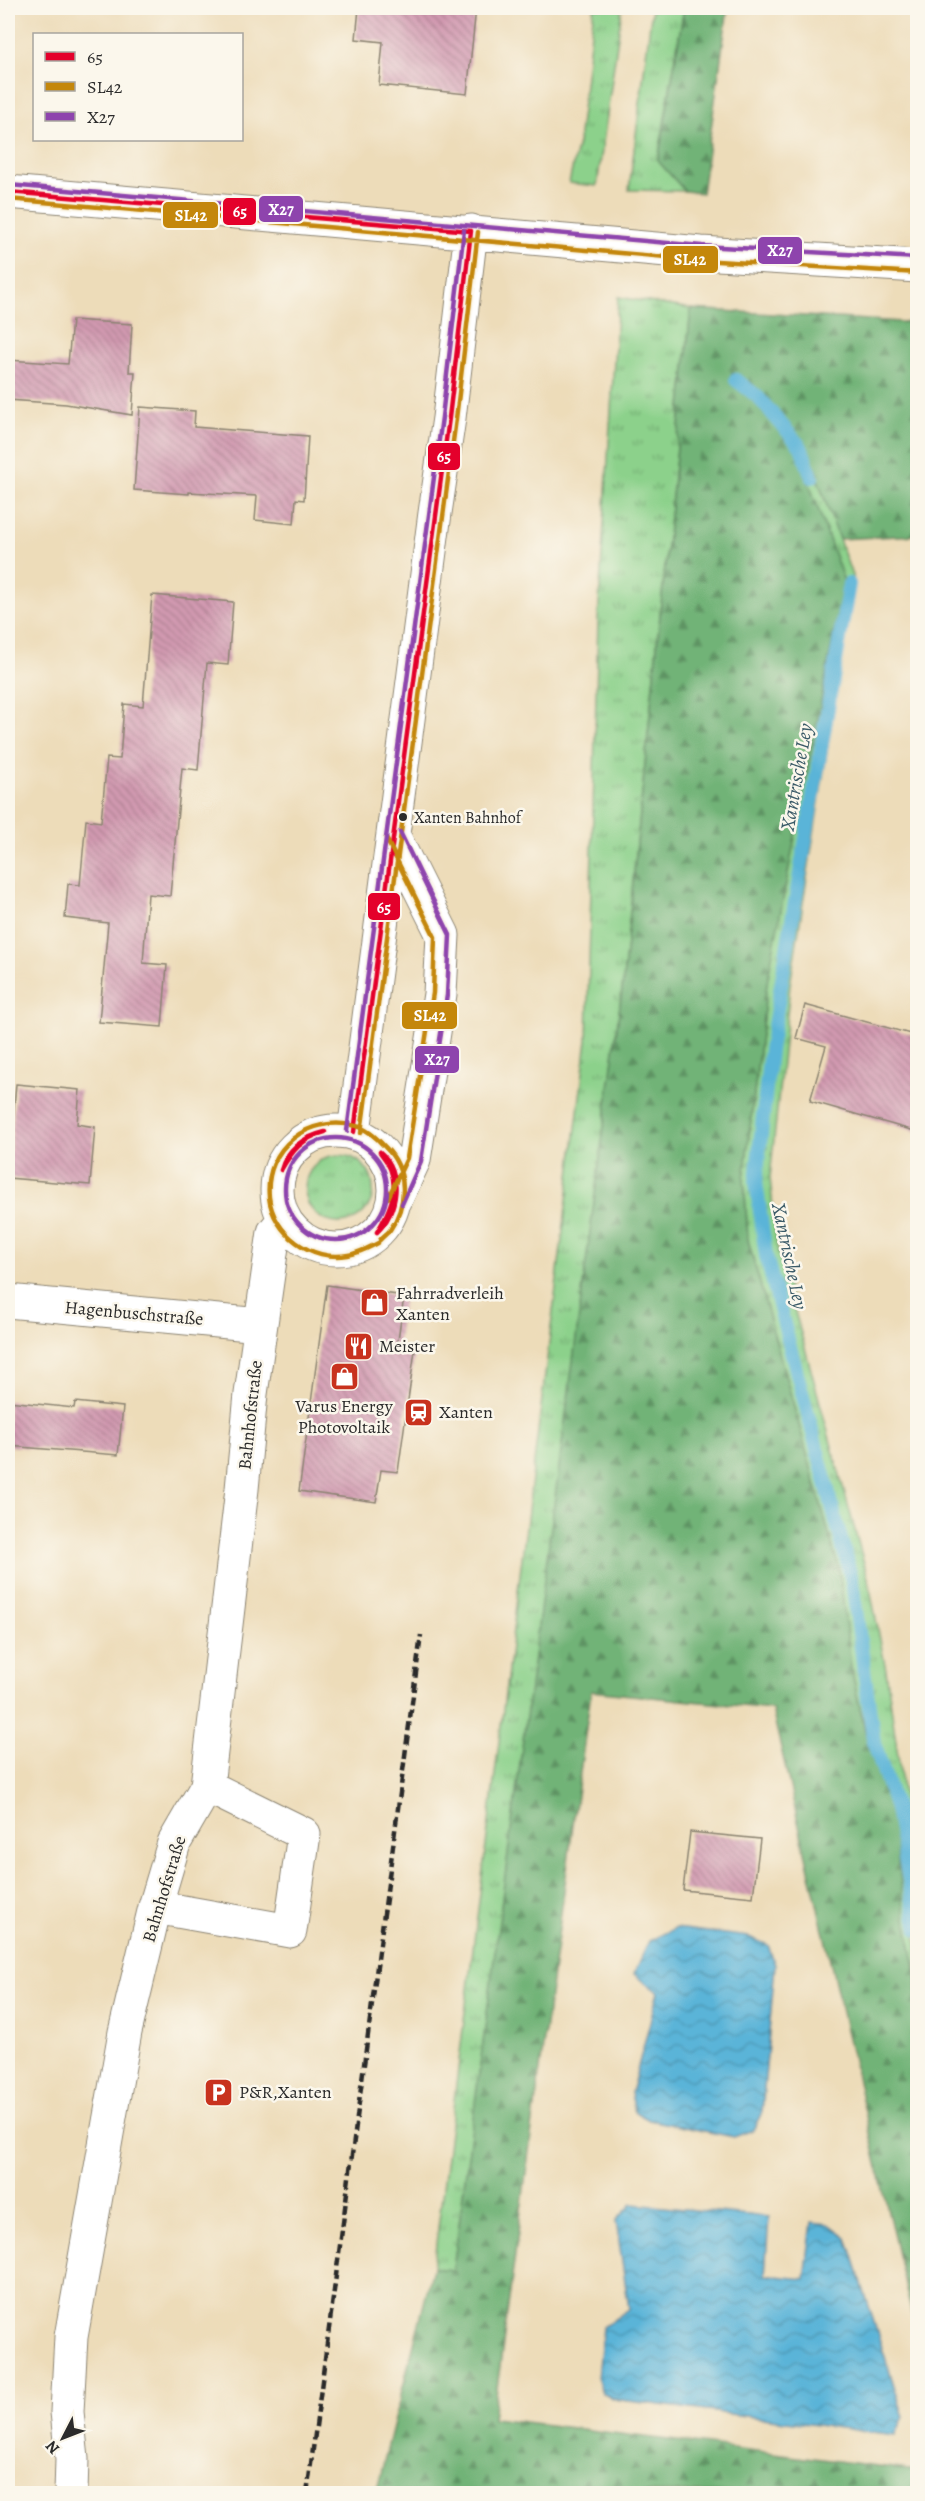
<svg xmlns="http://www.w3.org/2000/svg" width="925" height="2501" font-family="Alegreya,serif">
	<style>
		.grass { fill: url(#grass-tufts); stroke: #5c7e5b; stroke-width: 1.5 }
		.forest { fill: url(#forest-firs); stroke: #4e6f51; stroke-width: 1.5 }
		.water { fill: url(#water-waves); stroke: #427082; stroke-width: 1.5 }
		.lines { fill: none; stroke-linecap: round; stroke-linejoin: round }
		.stream { stroke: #5ab4d8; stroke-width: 14 }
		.building { fill: url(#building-back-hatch) }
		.minor-casing { stroke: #8c8472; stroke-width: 35 }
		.minor { stroke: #fff; stroke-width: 33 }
		.rail { stroke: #2b2b2b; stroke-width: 4.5; stroke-dasharray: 9 4.5; stroke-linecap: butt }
		.bus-1-casing { stroke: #fbf7ec; stroke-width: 9 }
		.bus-2-casing { stroke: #fbf7ec; stroke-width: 9 }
		.bus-3-casing { stroke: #fbf7ec; stroke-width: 9 }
		.bus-1 { stroke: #e4002b; stroke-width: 4.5 }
		.bus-2 { stroke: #c4870b; stroke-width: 4.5 }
		.bus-3 { stroke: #8e44ad; stroke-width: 4.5 }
		.bus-dot { fill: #2b2b2b; stroke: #fbf7ec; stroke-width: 2 }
		.labels { text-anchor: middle; stroke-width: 5; stroke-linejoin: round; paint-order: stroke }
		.bus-label { font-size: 16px; fill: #2b2b2b; stroke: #fbf7ec; text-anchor: start }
		.poi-label { font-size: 18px; fill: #2b2b2b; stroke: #fbf7ec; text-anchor: start }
		.street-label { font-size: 18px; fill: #2b2b2b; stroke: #fbf7ec }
		.water-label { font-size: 20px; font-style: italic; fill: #3b5b68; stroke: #fbf7ec }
		.line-badge { stroke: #fbf7ec; stroke-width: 2 }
		.badge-label { font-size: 16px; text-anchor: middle; font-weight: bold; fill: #fff }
	</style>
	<defs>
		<pattern id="grass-tufts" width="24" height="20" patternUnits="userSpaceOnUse" patternTransform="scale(1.5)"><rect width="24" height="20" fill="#8cd18b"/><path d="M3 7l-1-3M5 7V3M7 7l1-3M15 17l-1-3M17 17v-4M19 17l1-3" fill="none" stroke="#73aa72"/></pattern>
		<pattern id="forest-firs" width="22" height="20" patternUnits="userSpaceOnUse" patternTransform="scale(1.5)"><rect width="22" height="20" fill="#71b377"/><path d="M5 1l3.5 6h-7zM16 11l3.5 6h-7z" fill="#5d9262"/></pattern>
		<pattern id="water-waves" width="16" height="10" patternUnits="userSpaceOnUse" patternTransform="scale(1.5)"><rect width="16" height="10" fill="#5ab4d8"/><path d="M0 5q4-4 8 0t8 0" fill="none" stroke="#4b93af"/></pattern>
		<pattern id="building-back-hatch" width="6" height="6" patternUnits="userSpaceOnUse" patternTransform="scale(1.5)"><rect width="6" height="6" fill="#d29ab1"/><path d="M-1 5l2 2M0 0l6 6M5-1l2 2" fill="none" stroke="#ab7e90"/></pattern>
	</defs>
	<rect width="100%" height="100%" fill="#fbf7ec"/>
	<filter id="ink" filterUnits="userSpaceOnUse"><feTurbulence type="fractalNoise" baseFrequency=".0167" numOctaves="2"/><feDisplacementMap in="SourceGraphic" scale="12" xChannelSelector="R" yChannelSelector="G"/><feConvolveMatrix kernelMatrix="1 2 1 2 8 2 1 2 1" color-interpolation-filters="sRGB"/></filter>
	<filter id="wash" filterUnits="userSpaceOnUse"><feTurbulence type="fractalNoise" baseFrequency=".008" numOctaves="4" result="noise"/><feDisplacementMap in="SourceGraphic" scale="24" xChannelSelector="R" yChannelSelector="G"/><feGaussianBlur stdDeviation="1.35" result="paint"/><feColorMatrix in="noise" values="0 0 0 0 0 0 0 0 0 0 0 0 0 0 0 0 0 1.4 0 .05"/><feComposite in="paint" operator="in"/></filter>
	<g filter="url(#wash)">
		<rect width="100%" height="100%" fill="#eddcb9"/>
		<!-- grass -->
		<path class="grass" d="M 594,8 L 622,8 L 597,186 L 569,183 L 578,143 Z
			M 652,8 L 684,8 L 658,160 L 685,191 L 629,190 Z
			M 618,297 L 691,309 L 623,982 L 540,1623 L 453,2270 L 433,2268 L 587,1040 L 598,619 Z
			M 732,371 L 756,390 L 805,444 L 854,581 L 790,985 L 770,1178 L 777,1246 L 868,1578 L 886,1670 L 917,1892 L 917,1980 L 904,1907 L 851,1667 L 839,1570 L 748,1240 L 744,1179 L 767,983 L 795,447 L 750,397 L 731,381 Z
			M305 1189a34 34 0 1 1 68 0a34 34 0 1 1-68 0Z"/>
		<!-- forest -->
		<path class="forest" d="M 684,8 L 728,8 L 702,193 L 685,191 L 658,161 Z
			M 691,309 L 917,323 L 917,535 L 839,539 L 805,444 L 756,390 L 732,372 L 731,381 L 750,397 L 796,447 L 844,581 L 767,983 L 744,1179 L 748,1240 L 839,1570 L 851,1667 L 866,1735 L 892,1812 L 904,1907 L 917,1980 L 917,2337 L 772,1709 L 591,1691 L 493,2418 L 917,2471 L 917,2493 L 376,2493 L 433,2268 L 453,2270 L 623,982 Z"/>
		<!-- water -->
		<path class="water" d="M 675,1928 L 749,1937 L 768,1945 L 775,1965 L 762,2112 L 753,2130 L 734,2137 L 649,2120 L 635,2112 L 631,2093 L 658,1992 L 634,1974 L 649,1941 Z
			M 632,2204 L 769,2217 L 765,2275 L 805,2279 L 812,2222 L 829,2224 L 847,2237 L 904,2417 L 895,2435 L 613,2399 L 602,2393 L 598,2379 L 603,2327 L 629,2309 L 616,2221 Z"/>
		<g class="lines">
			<!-- stream -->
			<path class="stream" d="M 736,380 L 757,396 L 801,447 L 812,477
				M 849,584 L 770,1050 L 756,1182 L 766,1256 L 852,1581 L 874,1743 L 896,1809 L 918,1929"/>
		</g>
		<g id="blocks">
			<!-- building -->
			<path class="building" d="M 359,8 L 476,8 L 467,94 L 379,85 L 383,42 L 356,39 Z
				M 72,320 L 132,324 L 129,372 L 135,372 L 132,415 L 66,404 L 8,400 L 8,360 L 68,364 Z
				M 140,407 L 195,411 L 194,427 L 308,436 L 304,500 L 296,499 L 294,524 L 255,520 L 257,496 L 189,492 L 189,494 L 134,490 Z
				M 152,595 L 233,602 L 228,665 L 207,663 L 198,770 L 182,768 L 170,896 L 148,894 L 143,963 L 167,965 L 162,1027 L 99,1022 L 108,923 L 65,918 L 68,884 L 80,885 L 86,820 L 101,822 L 107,758 L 120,759 L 124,704 L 143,706 Z
				M 805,1005 L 918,1036 L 918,1132 L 810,1101 L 826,1046 L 796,1038 Z
				M 16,1084 L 80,1090 L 77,1124 L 95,1127 L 90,1185 L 8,1178 Z
				M 327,1285 L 404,1296 L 397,1348 L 415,1350 L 398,1472 L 381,1470 L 376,1502 L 299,1491 Z
				M 8,1401 L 74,1408 L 75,1402 L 123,1407 L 118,1455 L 8,1446 Z
				M 690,1832 L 760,1839 L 753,1897 L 683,1890 Z"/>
		</g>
	</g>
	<g filter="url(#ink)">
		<use href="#blocks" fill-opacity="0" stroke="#8c8472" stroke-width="1.5"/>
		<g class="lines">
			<defs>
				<path id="minor" d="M 8,192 L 701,253 L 918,266
					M 393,835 L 443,935 L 440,994 L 414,1160 L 395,1201
					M277 1190a59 59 0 1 1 118 0a59 59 0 1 1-118 0Z
					M 354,1132 L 435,513 L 449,418 L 471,231
					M 8,1301 L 260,1325
					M 155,1907 L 290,1931 L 304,1834 L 207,1786
					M 71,2494 L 72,2459 L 67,2412 L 71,2337 L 125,2032 L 155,1907 L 174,1843 L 207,1786 L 242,1489 L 251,1394 L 274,1232 L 284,1220"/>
			</defs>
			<!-- minor casing -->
			<use href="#minor" class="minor-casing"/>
			<!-- minor -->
			<use href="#minor" class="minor"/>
			<!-- rail -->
			<path class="rail" d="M 307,2494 L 421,1635"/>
			<defs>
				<path id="bus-1" d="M 8,192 L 471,231
					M 354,1132 L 449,418 L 471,231
					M 281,1170 C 287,1149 304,1137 325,1132
					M 281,1170 C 292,1151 302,1138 325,1132
					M 377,1232 C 394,1204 403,1180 380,1152
					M 377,1232 C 398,1213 404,1172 380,1152"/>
				<path id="bus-2" d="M 8,199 L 700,260 L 918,273
					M 386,838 L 435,937 L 433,993 L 407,1158 L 388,1198
					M 361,1133 L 456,419 L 478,232
					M 378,1243 C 368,1248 359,1253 348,1255 C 312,1262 273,1234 269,1197 C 264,1147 310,1114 356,1126 C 368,1129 377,1138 385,1147 C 408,1169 408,1204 390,1230 C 387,1234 383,1236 380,1240"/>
				<path id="bus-3" d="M 9,185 L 702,246 L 918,258
					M 400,832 L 450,935 L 447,995 L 421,1161 L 402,1204
					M 347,1131 L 442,417 L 464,230
					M285 1189a51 51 0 1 1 102 0a51 51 0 1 1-102 0Z"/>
			</defs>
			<!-- bus-1 casing -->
			<use href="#bus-1" class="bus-1-casing"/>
			<!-- bus-2 casing -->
			<use href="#bus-2" class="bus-2-casing"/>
			<!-- bus-3 casing -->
			<use href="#bus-3" class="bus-3-casing"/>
			<!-- bus-1 -->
			<use href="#bus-1" class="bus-1"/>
			<!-- bus-2 -->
			<use href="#bus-2" class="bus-2"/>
			<!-- bus-3 -->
			<use href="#bus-3" class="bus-3"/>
		</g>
	</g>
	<!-- icons -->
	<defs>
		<symbol id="shop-square" viewBox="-11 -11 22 22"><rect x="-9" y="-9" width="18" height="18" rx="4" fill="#c8321e" stroke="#fbf7ec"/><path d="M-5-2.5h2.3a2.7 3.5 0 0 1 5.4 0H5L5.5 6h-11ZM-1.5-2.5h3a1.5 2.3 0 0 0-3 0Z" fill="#fff"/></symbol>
		<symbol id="restaurant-square" viewBox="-11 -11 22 22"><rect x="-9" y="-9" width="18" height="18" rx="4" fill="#c8321e" stroke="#fbf7ec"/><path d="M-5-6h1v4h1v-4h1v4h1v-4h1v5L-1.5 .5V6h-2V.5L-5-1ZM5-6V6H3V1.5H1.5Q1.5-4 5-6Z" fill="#fff"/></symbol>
		<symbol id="station-square" viewBox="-11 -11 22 22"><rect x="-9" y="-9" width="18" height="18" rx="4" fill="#c8321e" stroke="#fbf7ec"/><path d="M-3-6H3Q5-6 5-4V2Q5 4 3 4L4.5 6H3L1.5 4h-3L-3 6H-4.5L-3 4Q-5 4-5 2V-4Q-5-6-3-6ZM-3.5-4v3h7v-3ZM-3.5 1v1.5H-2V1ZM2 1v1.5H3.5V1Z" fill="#fff"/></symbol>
		<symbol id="parking-square" viewBox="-11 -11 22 22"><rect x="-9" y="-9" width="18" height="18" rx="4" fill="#c8321e" stroke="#fbf7ec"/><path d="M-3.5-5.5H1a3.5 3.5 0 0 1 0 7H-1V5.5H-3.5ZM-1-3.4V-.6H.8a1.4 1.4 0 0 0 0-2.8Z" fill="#fff"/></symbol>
	</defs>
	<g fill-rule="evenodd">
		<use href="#shop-square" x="358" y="1286" width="33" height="33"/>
		<use href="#restaurant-square" x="342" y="1330" width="33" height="33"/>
		<use href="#shop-square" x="328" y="1360" width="33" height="33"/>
		<use href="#station-square" x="402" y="1396" width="33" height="33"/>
		<use href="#parking-square" x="202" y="2076" width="33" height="33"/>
	</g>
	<!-- markers -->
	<circle class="bus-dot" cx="403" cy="817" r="5"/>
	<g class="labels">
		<!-- bus labels -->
		<g class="bus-label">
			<text x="414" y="823">Xanten Bahnhof</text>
		</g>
		<!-- poi labels -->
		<g class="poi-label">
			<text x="396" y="1299">Fahrradverleih<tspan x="396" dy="21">Xanten</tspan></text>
			<text x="379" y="1352">Meister</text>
			<text x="344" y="1412" text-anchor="middle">Varus Energy<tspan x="344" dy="21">Photovoltaik</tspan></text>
			<text x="439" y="1418">Xanten</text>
			<text x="239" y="2098">P&amp;R,Xanten</text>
		</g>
		<!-- street labels -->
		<g class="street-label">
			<text transform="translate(134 1313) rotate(5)" y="6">Hagenbuschstraße</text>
			<text transform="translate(250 1415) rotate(-84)" y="6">Bahnhofstraße</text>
			<text transform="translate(164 1889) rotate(-73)" y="6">Bahnhofstraße</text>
		</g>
		<!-- water labels -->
		<g class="water-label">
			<text transform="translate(796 777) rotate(-80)" y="7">Xantrische Ley</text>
			<text transform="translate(790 1256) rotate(78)" y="7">Xantrische Ley</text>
		</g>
	</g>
	<g class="line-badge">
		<rect x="258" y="195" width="46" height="28" rx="6" fill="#8e44ad"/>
		<rect x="222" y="197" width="35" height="29" rx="6" fill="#e4002b"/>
		<rect x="162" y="201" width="57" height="28" rx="6" fill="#c4870b"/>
		<rect x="757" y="236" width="46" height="29" rx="6" fill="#8e44ad"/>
		<rect x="662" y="245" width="57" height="29" rx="6" fill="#c4870b"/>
		<rect x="427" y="442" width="34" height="29" rx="6" fill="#e4002b"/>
		<rect x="367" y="892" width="34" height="29" rx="6" fill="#e4002b"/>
		<rect x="401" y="1001" width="57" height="29" rx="6" fill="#c4870b"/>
		<rect x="414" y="1045" width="46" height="29" rx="6" fill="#8e44ad"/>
	</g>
	<g class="badge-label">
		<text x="281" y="215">X27</text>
		<text x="240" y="217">65</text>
		<text x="191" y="221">SL42</text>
		<text x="780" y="256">X27</text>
		<text x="690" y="265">SL42</text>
		<text x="444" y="462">65</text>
		<text x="384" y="913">65</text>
		<text x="430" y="1021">SL42</text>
		<text x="437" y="1065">X27</text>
	</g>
	<!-- margin -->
	<rect width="925" height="2501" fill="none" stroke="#fbf7ec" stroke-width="30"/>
	<!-- legend -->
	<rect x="33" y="33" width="210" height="108" fill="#fbf7ec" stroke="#a8a59f" stroke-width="1.5"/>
	<rect x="45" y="52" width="30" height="9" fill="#e4002b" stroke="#a8a59f" stroke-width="1.5"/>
	<text x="87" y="63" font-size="18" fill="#2b2b2b">65</text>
	<rect x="45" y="82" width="30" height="9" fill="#c4870b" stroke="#a8a59f" stroke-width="1.5"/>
	<text x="87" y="93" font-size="18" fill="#2b2b2b">SL42</text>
	<rect x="45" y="112" width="30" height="9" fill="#8e44ad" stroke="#a8a59f" stroke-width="1.5"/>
	<text x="87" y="123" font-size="18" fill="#2b2b2b">X27</text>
	<!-- north arrow -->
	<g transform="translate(63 2438) rotate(228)" stroke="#fbf7ec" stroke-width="4.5" paint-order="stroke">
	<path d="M0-4.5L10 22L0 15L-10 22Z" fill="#2b2b2b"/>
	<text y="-9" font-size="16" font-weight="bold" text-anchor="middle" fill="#2b2b2b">N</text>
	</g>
</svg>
